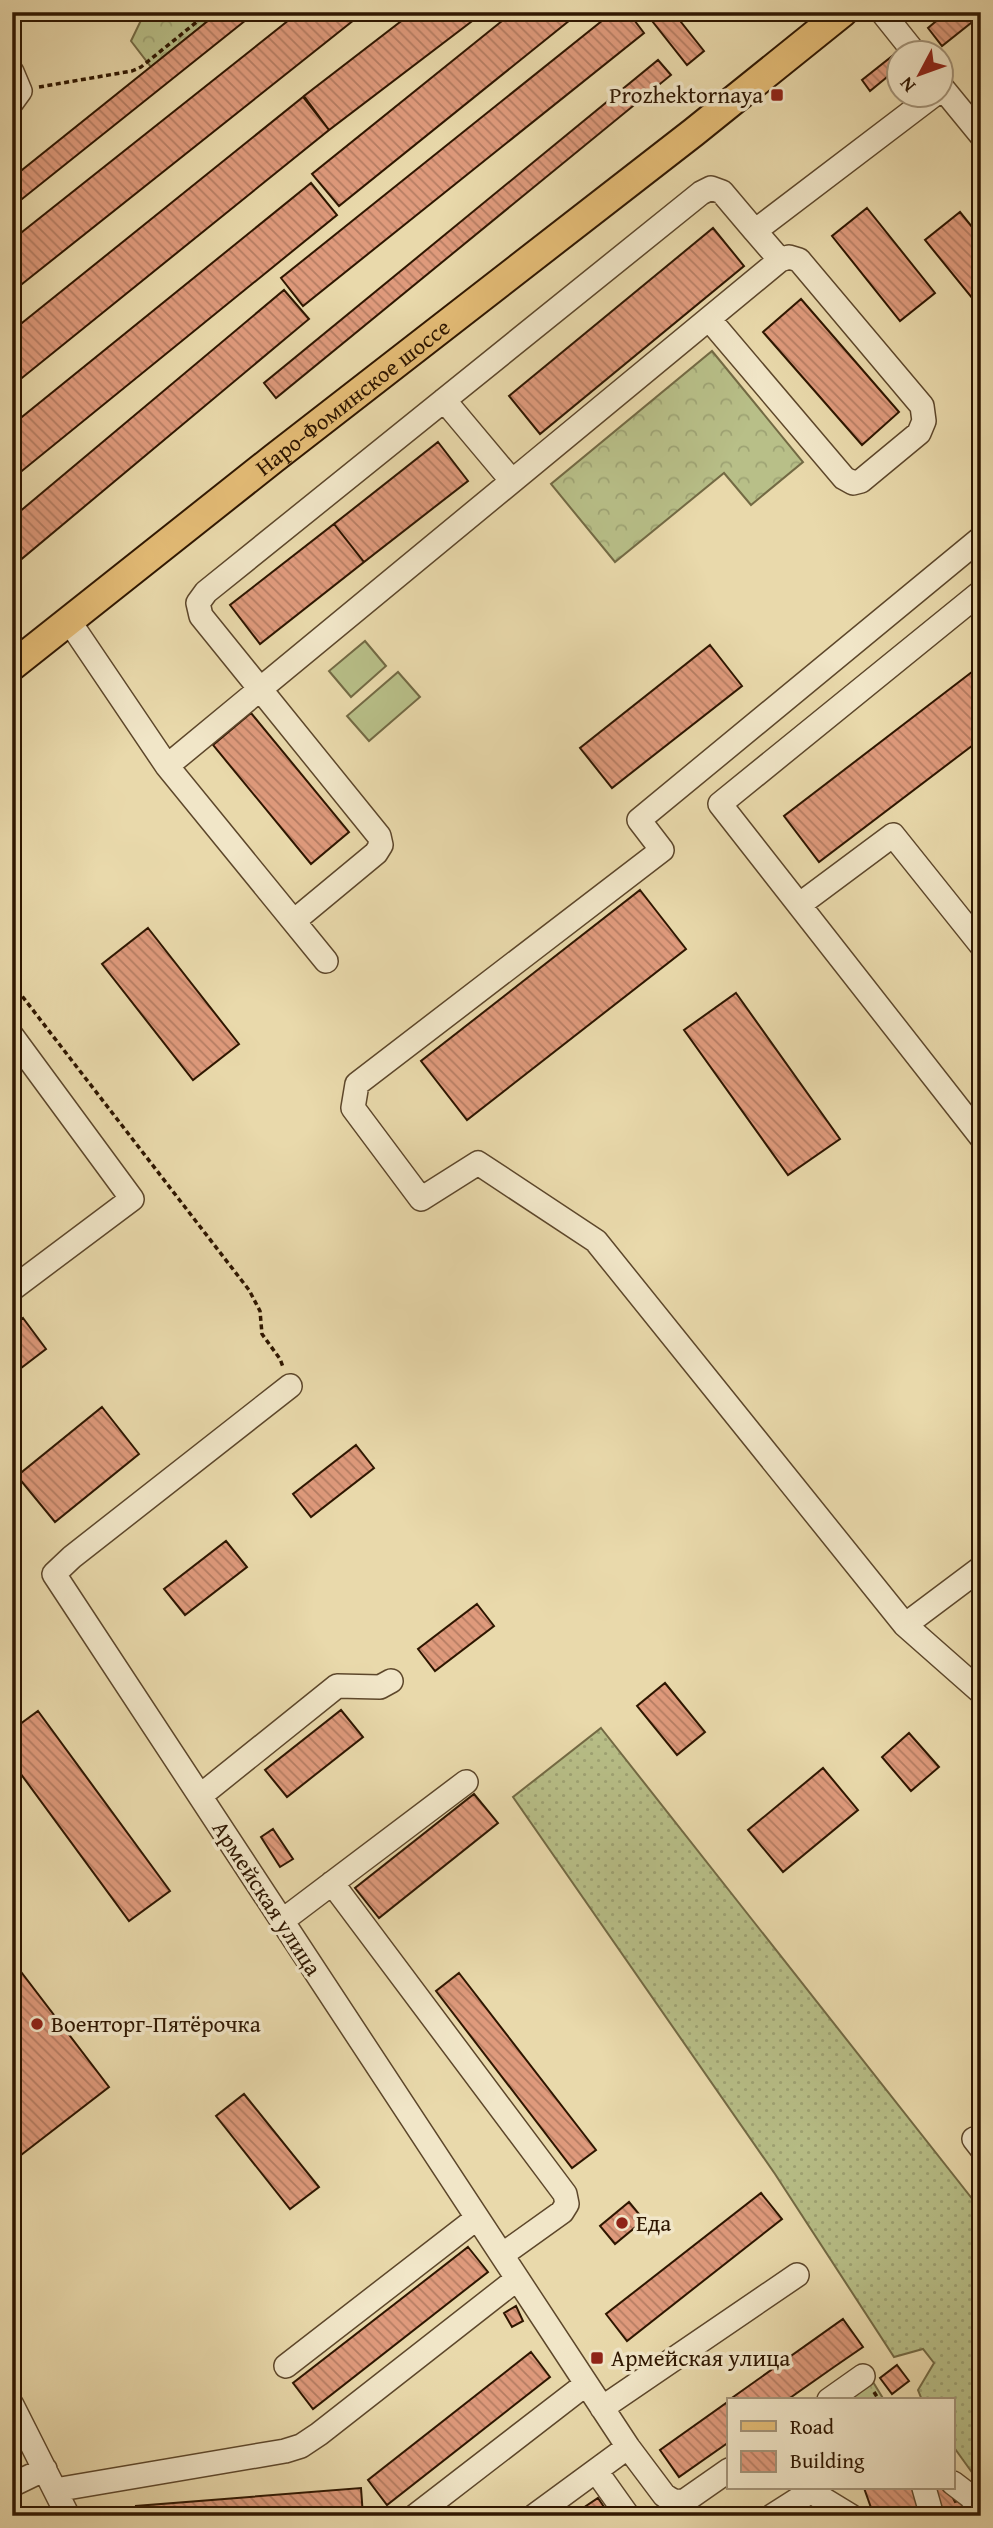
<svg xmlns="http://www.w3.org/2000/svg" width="993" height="2528" font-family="'Gentium Book Plus',serif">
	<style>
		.forest { fill: url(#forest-crowns); stroke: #736a44; stroke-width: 2 }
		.garden { fill: url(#garden-dots); stroke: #736a44; stroke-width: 2 }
		.pitch { fill: #b8bf88; stroke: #736a44; stroke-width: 2 }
		.building { fill: url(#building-back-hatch); stroke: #2e1600; stroke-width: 2 }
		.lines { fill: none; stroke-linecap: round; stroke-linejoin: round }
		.minor-casing { stroke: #5d472b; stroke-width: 26 }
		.major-casing { stroke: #2e1600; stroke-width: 32 }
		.path { stroke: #2e1600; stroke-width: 3.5; stroke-dasharray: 5 3.5; stroke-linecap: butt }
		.minor { stroke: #f1e6c8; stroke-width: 23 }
		.major { stroke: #e4bc76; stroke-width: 28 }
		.poi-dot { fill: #8f2418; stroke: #f1e6c8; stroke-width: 2.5 }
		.labels { text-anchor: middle; stroke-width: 7; stroke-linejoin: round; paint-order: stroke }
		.poi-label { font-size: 23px; fill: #2e1600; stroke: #f1e6c8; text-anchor: start }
		.street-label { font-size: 23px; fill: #2e1600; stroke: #f1e6c8 }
	</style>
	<defs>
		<pattern id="forest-crowns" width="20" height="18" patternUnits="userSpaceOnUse" patternTransform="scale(1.75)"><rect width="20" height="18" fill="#b8bf88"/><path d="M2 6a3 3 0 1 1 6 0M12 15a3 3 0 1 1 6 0" fill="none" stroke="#9ea374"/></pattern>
		<pattern id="garden-dots" width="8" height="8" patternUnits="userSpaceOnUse" patternTransform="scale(1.75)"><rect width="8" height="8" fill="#b8bf88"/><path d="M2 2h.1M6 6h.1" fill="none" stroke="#9ea374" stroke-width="1.8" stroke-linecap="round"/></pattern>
		<pattern id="building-back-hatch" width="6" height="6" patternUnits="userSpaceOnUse" patternTransform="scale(1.75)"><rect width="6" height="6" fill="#df9a7c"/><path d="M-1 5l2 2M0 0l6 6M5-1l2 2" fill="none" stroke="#b57d63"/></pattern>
	</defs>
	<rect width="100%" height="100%" fill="#e9d9ab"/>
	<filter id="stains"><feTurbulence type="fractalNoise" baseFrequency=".00286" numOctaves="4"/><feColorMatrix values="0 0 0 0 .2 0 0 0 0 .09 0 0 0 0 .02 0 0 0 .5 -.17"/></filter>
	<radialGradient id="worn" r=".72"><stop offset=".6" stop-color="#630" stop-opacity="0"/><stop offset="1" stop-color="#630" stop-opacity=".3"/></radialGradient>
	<!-- forest -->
	<path class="forest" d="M 145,12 L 219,12 L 151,67 L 131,41 Z
		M 712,351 L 803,462 L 751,505 L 724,473 L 615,562 L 551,484 Z
		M 870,2377 L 884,2400 L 837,2400 Z"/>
	<!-- garden -->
	<path class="garden" d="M 601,1728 L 981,2210 L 981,2485 L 953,2446 L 953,2400 L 922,2400 L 918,2390 L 934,2363 L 923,2349 L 894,2357 L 775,2174 L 513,1797 Z"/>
	<!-- pitch -->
	<path class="pitch" d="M 365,641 L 386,666 L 351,697 L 329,671 Z
		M 398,672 L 420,697 L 369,741 L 347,716 Z"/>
	<!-- building -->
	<path class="building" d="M 219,12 L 256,12 L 12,207 L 12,178 Z
		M 299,12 L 364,12 L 12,292 L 12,240 Z
		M 413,12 L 484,12 L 329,130 L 304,96 Z
		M 513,12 L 580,12 L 339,206 L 312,174 Z
		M 613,12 L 628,12 L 644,33 L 303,306 L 281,278 Z
		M 645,12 L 673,12 L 704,51 L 687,65 Z
		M 947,12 L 979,12 L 981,15 L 942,46 L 928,28 Z
		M 896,53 L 898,56 L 898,68 L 870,91 L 862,80 Z
		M 658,60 L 671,75 L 276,398 L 264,383 Z
		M 303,97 L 329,130 L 12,386 L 12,331 Z
		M 311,183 L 337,215 L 12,479 L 12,425 Z
		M 867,208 L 935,293 L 900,321 L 832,236 Z
		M 960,212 L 981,238 L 981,309 L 925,240 Z
		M 713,228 L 744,266 L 540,434 L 509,396 Z
		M 284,290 L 309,319 L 12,567 L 12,518 Z
		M 801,299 L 899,412 L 862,445 L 763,332 Z
		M 438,442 L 468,481 L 364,562 L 334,524 Z
		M 334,524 L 364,562 L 260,644 L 230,605 Z
		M 710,645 L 742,686 L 612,788 L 580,748 Z
		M 981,665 L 981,739 L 819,862 L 784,816 Z
		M 251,713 L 349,832 L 311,864 L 213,745 Z
		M 640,890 L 686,949 L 467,1120 L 421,1061 Z
		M 148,928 L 239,1044 L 193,1080 L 102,964 Z
		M 736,993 L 840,1139 L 788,1175 L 684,1030 Z
		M 23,1318 L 46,1349 L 12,1375 L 12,1326 Z
		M 102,1407 L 139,1454 L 55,1522 L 17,1476 Z
		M 356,1445 L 374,1468 L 311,1517 L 293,1494 Z
		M 226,1541 L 247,1567 L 185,1615 L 164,1589 Z
		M 477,1604 L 494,1626 L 435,1671 L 418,1649 Z
		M 665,1683 L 705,1732 L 677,1755 L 637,1706 Z
		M 341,1710 L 363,1737 L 287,1797 L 265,1770 Z
		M 38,1711 L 170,1891 L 129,1921 L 12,1762 L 12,1730 Z
		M 909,1733 L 939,1767 L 911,1791 L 882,1757 Z
		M 823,1768 L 858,1810 L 783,1872 L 748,1830 Z
		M 474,1794 L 498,1823 L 379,1918 L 355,1888 Z
		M 273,1829 L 293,1859 L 280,1867 L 261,1837 Z
		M 12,1960 L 109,2087 L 12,2162 Z
		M 459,1973 L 596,2150 L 572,2168 L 436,1991 Z
		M 244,2094 L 319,2187 L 290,2209 L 216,2116 Z
		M 761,2193 L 782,2219 L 627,2341 L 606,2314 Z
		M 629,2202 L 644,2220 L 615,2244 L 600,2226 Z
		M 468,2247 L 488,2272 L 313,2409 L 293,2383 Z
		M 516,2306 L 523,2321 L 512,2327 L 504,2313 Z
		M 843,2319 L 863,2347 L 834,2367 L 787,2400 L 729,2400 Z
		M 531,2352 L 550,2377 L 387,2505 L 368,2480 Z
		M 897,2365 L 909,2381 L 892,2394 L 880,2378 Z
		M 729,2401 L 729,2442 L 679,2477 L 660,2450 Z
		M 361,2488 L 363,2516 L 137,2516 L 136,2506 Z
		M 864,2488 L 913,2488 L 924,2516 L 874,2516 Z
		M 948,2488 L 955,2502 L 964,2499 L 974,2516 L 943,2516 L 930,2489 Z
		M 598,2498 L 610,2516 L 583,2516 L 580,2510 Z"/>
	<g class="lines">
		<defs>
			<path id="minor" d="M 882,12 L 914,52
				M 12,72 L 20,91 L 12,102
				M 940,85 L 981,135
				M 709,319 L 844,478 L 853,483 L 861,481 L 919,433 L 924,421 L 922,406 L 799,260 L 789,257 L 780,260
				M 444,400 L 512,481
				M 981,592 L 720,804 L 981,1137
				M 69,621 L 167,766 L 326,961
				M 167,766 L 780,260 L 755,231
				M 799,905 L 893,835 L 981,945
				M 294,921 L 376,853 L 381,845 L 379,836 L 201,616 L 198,603 L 206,592 L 701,193 L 711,188 L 722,192 L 755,231 L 935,94
				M 12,1036 L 132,1199 L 12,1289
				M 290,1386 L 72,1557 L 54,1574 L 628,2447 L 534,2516
				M 981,1568 L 905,1625 L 981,1692
				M 905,1625 L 596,1241 L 478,1163 L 421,1199 L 353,1108 L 357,1084 L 662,850 L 639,820 L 981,538
				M 200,1796 L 337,1686 L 380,1687 L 391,1681
				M 332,1883 L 565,2194 L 567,2204 L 562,2212 L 502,2255
				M 282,1921 L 466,1782
				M 974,2139 L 981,2148
				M 286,2366 L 477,2218
				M 829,2400 L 863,2376
				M 12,2405 L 68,2516
				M 602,2408 L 797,2275
				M 628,2447 L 664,2495 C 672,2501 676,2503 686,2500 L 729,2470
				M 596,2471 L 628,2516
				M 953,2483 L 970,2496 L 981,2510
				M 12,2485 L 45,2469
				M 924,2488 L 932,2516
				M 55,2490 L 285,2451 L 301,2446 L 319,2434 L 517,2279
				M 810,2491 L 851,2516
				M 415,2516 L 586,2384
				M 772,2516 L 816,2488"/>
			<g id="major">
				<path id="s1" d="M 12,666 L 273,459 L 694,132 L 843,12"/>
			</g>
		</defs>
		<!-- minor casing -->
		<use href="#minor" class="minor-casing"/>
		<!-- major casing -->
		<use href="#major" class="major-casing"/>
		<!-- path -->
		<path class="path" d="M 39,87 L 132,71 L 141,67 L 209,12
			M 12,983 L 249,1290 L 260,1311 L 262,1334 L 280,1359 L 283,1367
			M 874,2392 L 879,2400"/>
		<!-- minor -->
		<use href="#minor" class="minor"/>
		<!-- major -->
		<use href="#major" class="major"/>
	</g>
	<!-- markers -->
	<g class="poi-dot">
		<rect x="770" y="88" width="14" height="14" rx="3.5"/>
		<circle cx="37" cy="2024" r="7"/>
		<circle cx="622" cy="2223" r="7"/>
		<rect x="590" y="2351" width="14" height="14" rx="3.5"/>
	</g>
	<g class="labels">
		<!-- poi labels -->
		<g class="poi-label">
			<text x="763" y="103" text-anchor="end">Prozhektornaya</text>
			<text x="51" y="2032">Военторг-Пятёрочка</text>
			<text x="636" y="2231">Еда</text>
			<text x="611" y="2366">Армейская улица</text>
		</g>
		<!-- street labels -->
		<g class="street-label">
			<text dy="8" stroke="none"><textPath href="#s1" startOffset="434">Наро-Фоминское шоссе</textPath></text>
			<text transform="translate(267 1898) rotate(57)" y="8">Армейская улица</text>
		</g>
	</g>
	<!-- margin -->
	<rect width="993" height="2528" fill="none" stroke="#e9d9ab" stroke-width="42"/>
	<rect x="14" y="14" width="965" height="2500" fill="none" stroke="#2e1600" stroke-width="3.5"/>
	<rect x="21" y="21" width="951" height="2486" fill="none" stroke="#2e1600" stroke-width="2"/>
	<!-- legend -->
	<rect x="727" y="2398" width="228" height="91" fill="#f1e6c8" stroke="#a39378" stroke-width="2"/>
	<rect x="741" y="2421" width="35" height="10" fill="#e4bc76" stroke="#a39378" stroke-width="2"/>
	<text x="790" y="2434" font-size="21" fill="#2e1600">Road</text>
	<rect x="741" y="2451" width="35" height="21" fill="url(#building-back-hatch)" stroke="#a39378" stroke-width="2"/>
	<text x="790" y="2468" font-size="21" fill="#2e1600">Building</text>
	<!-- north arrow -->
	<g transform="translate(920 74) rotate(229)"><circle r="33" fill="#f1e6c8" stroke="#a39378" stroke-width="2"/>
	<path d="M0-5L12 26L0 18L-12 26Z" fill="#8f2418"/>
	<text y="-10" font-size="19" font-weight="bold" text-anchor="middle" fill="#2e1600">N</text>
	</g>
	<rect width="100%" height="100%" filter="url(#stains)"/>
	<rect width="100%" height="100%" fill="url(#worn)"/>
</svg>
